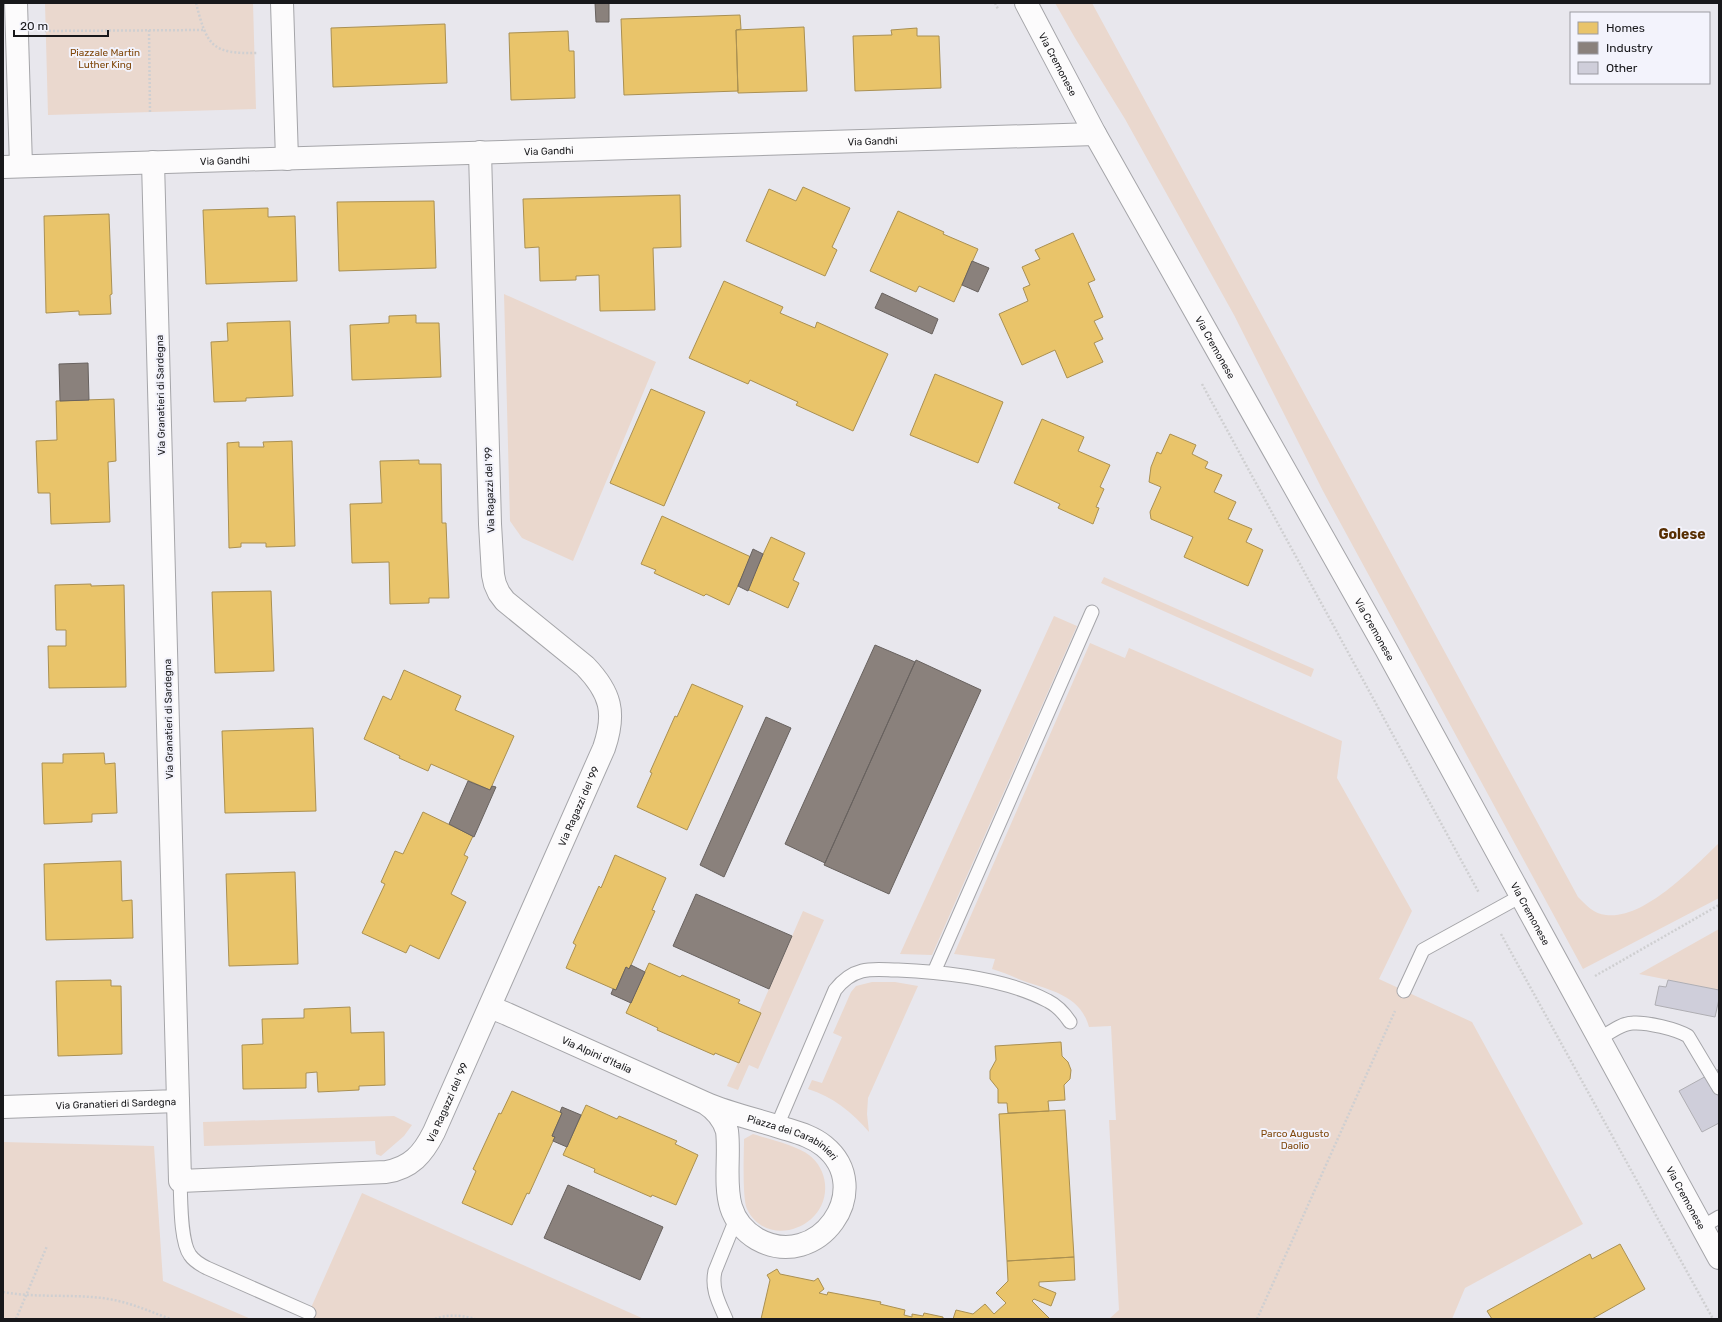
<svg xmlns="http://www.w3.org/2000/svg" width="1722" height="1322" font-family="Rubik,sans-serif">
	<style>
		.green { fill: #ead8ce }
		.homes { fill: #e9c46a; stroke: #aa9052 }
		.industry { fill: #8a817c; stroke: #68625f }
		.building { fill: #cfceda; stroke: #afaeb3 }
		.lines { fill: none; stroke-linecap: round; stroke-linejoin: round }
		.lane-casing { stroke: #a5a5a9; stroke-width: 15 }
		.street-casing { stroke: #a5a5a9; stroke-width: 24 }
		.secondary-casing { stroke: #a5a5a9; stroke-width: 24 }
		.path { stroke: #cfcfd1; stroke-width: 2.5; stroke-dasharray: 2 2; stroke-linecap: butt }
		.lane { stroke: #fcfbfc; stroke-width: 13 }
		.street { stroke: #fcfbfc; stroke-width: 22 }
		.secondary { stroke: #fcfbfc; stroke-width: 22 }
		.labels { text-anchor: middle; stroke-width: 4; stroke-linejoin: round; paint-order: stroke }
		.park-label { font-size: 10px; fill: #80480c; stroke: #f3f3fc }
		.street-label { font-size: 10px; fill: #18181b; stroke: #f3f3fc }
		.district-label { font-size: 14px; font-weight: bold; fill: #572e02; stroke: #f3f3fc }
	</style>
	<rect width="100%" height="100%" fill="#e8e7ed"/>
	<!-- green -->
	<path class="green" d="M 45,3 L 253,3 L 256,109 L 48,115 Z
		M 1055,3 L 1092,3 L 1578,897 C 1586,905 1594,914 1606,915 C 1644,920 1693,868 1719,843 L 1719,898 L 1583,969 L 1323,491 L 1234,315 L 1125,119 L 1075,38 Z
		M 504,294 L 656,362 L 573,561 L 522,538 L 510,521 Z
		M 1104,577 L 1314,669 L 1311,677 L 1101,583 Z
		M 1054,616 L 1077,626 L 932,955 L 900,954 Z
		M 1090,643 L 1125,658 L 1129,648 L 1342,741 L 1337,778 L 1412,911 L 1379,979 L 1472,1022 L 1583,1224 L 1465,1288 L 1452,1319 L 1109,1319 L 1119,1310 L 1109,1120 L 1116,1120 L 1111,1026 L 1089,1027 C 1080,994 1048,990 1021,980 C 1011,976 1003,972 992,969 L 995,959 L 954,954 Z
		M 803,911 L 824,920 L 758,1069 L 749,1065 L 738,1090 L 727,1086 L 761,1013 L 759,1012 Z
		M 1719,929 L 1719,990 L 1639,974 Z
		M 872,982 L 895,982 L 918,986 L 868,1098 L 867,1114 L 869,1132 C 852,1112 833,1097 808,1089 L 812,1080 L 822,1083 L 842,1037 L 833,1033 L 851,992 L 856,986 Z
		M 394,1116 L 412,1125 L 404,1136 L 381,1156 L 376,1154 L 375,1141 L 204,1146 L 203,1122 Z
		M 753,1134 C 768,1139 798,1146 809,1155 C 818,1162 824,1172 825,1184 C 829,1228 767,1250 747,1209 C 742,1197 744,1154 744,1139 Z
		M 3,1142 L 154,1146 L 163,1281 L 251,1319 L 3,1319 Z
		M 362,1193 L 644,1319 L 306,1319 Z"/>
	<!-- homes -->
	<path class="homes" d="M 740,15 L 741,29 L 736,30 L 738,91 L 624,95 L 621,19 Z
		M 445,24 L 447,83 L 333,87 L 331,28 Z
		M 804,27 L 807,91 L 738,93 L 736,30 Z
		M 917,28 L 917,36 L 939,36 L 941,88 L 855,91 L 853,36 L 892,35 L 891,30 Z
		M 568,31 L 569,51 L 574,51 L 575,98 L 511,100 L 509,33 Z
		M 803,187 L 850,208 L 832,247 L 837,250 L 825,276 L 746,241 L 769,189 L 796,201 Z
		M 680,195 L 681,247 L 653,248 L 655,310 L 600,311 L 599,275 L 576,276 L 576,280 L 540,281 L 539,247 L 525,248 L 523,199 Z
		M 434,201 L 436,268 L 339,271 L 337,202 Z
		M 268,208 L 268,217 L 295,216 L 297,281 L 206,284 L 203,210 Z
		M 898,211 L 944,232 L 943,234 L 978,249 L 954,302 L 919,286 L 916,292 L 870,271 Z
		M 109,214 L 112,294 L 110,295 L 111,314 L 79,315 L 79,311 L 46,313 L 44,216 Z
		M 1073,233 L 1095,280 L 1088,283 L 1103,317 L 1094,321 L 1103,339 L 1094,343 L 1103,362 L 1067,378 L 1055,350 L 1022,365 L 999,314 L 1028,301 L 1023,288 L 1030,285 L 1022,267 L 1040,259 L 1035,250 Z
		M 724,281 L 783,307 L 780,313 L 815,328 L 817,322 L 888,354 L 853,431 L 796,405 L 798,402 L 750,380 L 748,384 L 689,358 Z
		M 416,315 L 416,323 L 439,323 L 441,377 L 352,380 L 350,325 L 389,323 L 389,316 Z
		M 290,321 L 293,396 L 246,398 L 246,401 L 214,402 L 211,342 L 228,341 L 227,323 Z
		M 935,374 L 1003,402 L 978,463 L 910,435 Z
		M 651,389 L 705,412 L 664,506 L 610,483 Z
		M 114,399 L 116,461 L 108,462 L 110,522 L 51,524 L 50,493 L 38,493 L 36,441 L 57,440 L 56,401 Z
		M 1042,419 L 1084,437 L 1078,451 L 1110,465 L 1100,487 L 1104,489 L 1096,507 L 1099,508 L 1093,524 L 1058,508 L 1060,504 L 1014,483 Z
		M 1170,434 L 1196,445 L 1192,454 L 1208,462 L 1205,468 L 1222,475 L 1214,492 L 1236,502 L 1228,519 L 1252,529 L 1246,542 L 1263,550 L 1248,586 L 1184,557 L 1193,537 L 1151,519 L 1150,512 L 1161,487 L 1149,482 L 1151,467 L 1157,452 L 1161,454 Z
		M 292,441 L 295,546 L 266,547 L 266,543 L 241,543 L 241,547 L 229,548 L 227,443 L 239,442 L 239,447 L 264,447 L 263,442 Z
		M 419,460 L 419,464 L 441,464 L 442,523 L 446,523 L 449,598 L 429,598 L 429,603 L 390,604 L 389,562 L 352,563 L 350,504 L 382,503 L 380,461 Z
		M 662,516 L 751,557 L 729,605 L 706,594 L 704,596 L 654,573 L 656,570 L 641,564 Z
		M 771,537 L 805,553 L 793,580 L 799,583 L 788,608 L 747,589 Z
		M 91,584 L 91,586 L 124,585 L 126,687 L 49,688 L 48,646 L 66,646 L 66,630 L 56,630 L 55,585 Z
		M 271,591 L 274,671 L 215,673 L 212,592 Z
		M 404,670 L 461,696 L 455,710 L 514,736 L 490,790 L 431,764 L 428,771 L 399,758 L 400,756 L 364,739 L 383,696 L 391,700 Z
		M 692,684 L 743,706 L 687,830 L 637,807 L 652,773 L 650,772 L 675,716 L 677,717 Z
		M 313,728 L 316,811 L 225,813 L 222,731 Z
		M 104,753 L 105,764 L 115,763 L 117,813 L 92,814 L 92,822 L 44,824 L 42,763 L 63,763 L 63,754 Z
		M 423,812 L 473,836 L 464,855 L 468,857 L 451,894 L 466,902 L 439,959 L 410,945 L 406,953 L 362,933 L 385,884 L 381,882 L 395,851 L 403,854 Z
		M 615,855 L 666,878 L 652,910 L 655,911 L 631,965 L 629,969 L 626,967 L 616,990 L 566,968 L 576,945 L 573,943 L 599,886 L 601,888 Z
		M 121,861 L 122,901 L 132,900 L 133,938 L 46,940 L 44,864 Z
		M 295,872 L 298,964 L 229,966 L 226,874 Z
		M 649,963 L 680,977 L 682,975 L 740,1000 L 738,1003 L 761,1013 L 739,1063 L 715,1053 L 714,1055 L 657,1030 L 658,1028 L 626,1013 Z
		M 111,980 L 111,986 L 121,986 L 122,1054 L 58,1056 L 56,981 Z
		M 350,1007 L 351,1033 L 384,1032 L 385,1085 L 359,1086 L 359,1090 L 318,1092 L 317,1072 L 306,1073 L 306,1088 L 243,1089 L 242,1045 L 263,1044 L 262,1019 L 304,1018 L 304,1009 Z
		M 1061,1042 L 1062,1056 L 1068,1062 L 1071,1070 L 1070,1079 L 1064,1085 L 1065,1100 L 1048,1101 L 1049,1111 L 1008,1113 L 1007,1103 L 998,1103 L 998,1089 L 990,1079 L 990,1071 L 996,1060 L 995,1046 Z
		M 512,1091 L 562,1113 L 552,1136 L 555,1137 L 553,1141 L 529,1194 L 527,1193 L 512,1225 L 462,1203 L 476,1171 L 473,1169 L 499,1113 L 501,1114 Z
		M 586,1105 L 617,1119 L 619,1116 L 677,1141 L 675,1144 L 698,1155 L 676,1205 L 652,1195 L 651,1197 L 594,1172 L 595,1169 L 563,1155 Z
		M 1065,1110 L 1074,1257 L 1007,1261 L 999,1114 Z
		M 1620,1244 L 1645,1289 L 1592,1319 L 1492,1319 L 1487,1311 L 1590,1254 L 1592,1259 Z
		M 1074,1257 L 1075,1280 L 1039,1282 L 1039,1286 L 1056,1293 L 1051,1306 L 1034,1299 L 1032,1301 L 1050,1319 L 953,1319 L 956,1310 L 973,1314 L 985,1304 L 994,1314 L 1006,1303 L 996,1293 L 1008,1281 L 1007,1261 Z
		M 777,1269 L 780,1274 L 814,1281 L 818,1278 L 824,1289 L 819,1293 L 827,1295 L 828,1292 L 881,1302 L 880,1304 L 905,1310 L 904,1315 L 912,1317 L 912,1314 L 923,1316 L 924,1313 L 943,1317 L 943,1319 L 761,1319 L 770,1280 L 767,1275 Z"/>
	<!-- industry -->
	<path class="industry" d="M 595,3 L 609,3 L 609,22 L 596,22 Z
		M 972,261 L 989,268 L 978,292 L 962,285 Z
		M 882,293 L 938,319 L 932,334 L 875,308 Z
		M 88,363 L 89,400 L 60,401 L 59,364 Z
		M 753,549 L 763,554 L 748,591 L 738,586 Z
		M 875,645 L 915,662 L 825,863 L 785,844 Z
		M 916,660 L 981,690 L 889,894 L 824,865 Z
		M 766,717 L 791,728 L 724,877 L 700,865 Z
		M 468,781 L 490,790 L 492,786 L 496,787 L 474,837 L 449,824 Z
		M 696,894 L 792,936 L 769,989 L 673,946 Z
		M 631,965 L 645,972 L 631,1003 L 611,994 L 613,989 L 616,990 L 626,967 L 629,969 Z
		M 562,1107 L 581,1115 L 567,1147 L 553,1141 L 555,1137 L 552,1136 L 562,1113 L 560,1112 Z
		M 568,1185 L 663,1227 L 640,1280 L 544,1238 Z"/>
	<!-- building -->
	<path class="building" d="M 1668,980 L 1719,990 L 1719,999 L 1715,1017 L 1655,1005 L 1659,986 L 1666,987 Z
		M 1719,1069 L 1719,1123 L 1702,1132 L 1679,1091 Z"/>
	<g class="lines">
		<defs>
			<path id="lane" d="M 934,972 L 1092,612
				M 1404,991 L 1423,950 L 1521,896
				M 1599,1039 C 1609,1033 1622,1023 1633,1023 C 1647,1022 1676,1029 1688,1036 L 1719,1088
				M 777,1126 L 835,990 C 842,981 850,974 862,971 C 873,968 887,970 898,970 C 944,972 1007,979 1048,1001 C 1058,1006 1064,1013 1070,1022
				M 180,1181 C 181,1199 180,1241 190,1255 C 194,1261 201,1265 207,1268 L 309,1313
				M 1702,1227 L 1719,1217
				M 726,1319 C 719,1303 711,1289 715,1271 L 736,1219"/>
			<g id="street">
				<path d="M 16,3 L 21,166"/>
				<path d="M 282,3 L 287,159"/>
				<path id="s1" d="M 3,167 L 1095,134"/>
				<path id="s2" d="M 490,1007 L 507,1014 L 705,1103 C 730,1114 759,1120 786,1129 C 799,1133 813,1137 824,1146 C 877,1189 818,1273 757,1239 C 745,1232 735,1220 731,1207 C 724,1184 730,1155 727,1131 C 723,1118 716,1110 705,1103"/>
				<path id="s3" d="M 178,1101 L 180,1181 L 386,1172 C 411,1168 423,1154 434,1132 L 604,748 C 616,713 611,693 585,666 L 505,601 L 499,593 L 495,584 L 493,575 L 490,524 L 480,152"/>
				<path id="s4" d="M 3,1107 L 178,1101 L 153,162"/>
			</g>
			<g id="secondary">
				<path id="s5" d="M 1026,3 L 1095,134 L 1386,649 L 1719,1258"/>
			</g>
		</defs>
		<!-- lane casing -->
		<use href="#lane" class="lane-casing"/>
		<!-- street casing -->
		<use href="#street" class="street-casing"/>
		<!-- secondary casing -->
		<use href="#secondary" class="secondary-casing"/>
		<!-- path -->
		<path class="path" d="M 196,3 C 207,46 212,54 257,53
			M 995,3 L 998,9
			M 149,30 L 150,112
			M 45,31 L 204,30
			M 1202,384 L 1479,893
			M 1501,934 L 1713,1319
			M 1595,976 L 1719,905
			M 3,1292 C 35,1298 69,1294 102,1298 C 126,1301 147,1310 170,1319
			M 16,1319 L 47,1246
			M 435,1319 C 448,1314 461,1315 475,1319
			M 1257,1319 L 1395,1011"/>
		<!-- lane -->
		<use href="#lane" class="lane"/>
		<!-- street -->
		<use href="#street" class="street"/>
		<!-- secondary -->
		<use href="#secondary" class="secondary"/>
	</g>
	<g class="labels">
		<!-- park labels -->
		<g class="park-label">
			<text x="105" y="56">Piazzale Martin<tspan x="105" dy="12">Luther King</tspan></text>
			<text x="1295" y="1137">Parco Augusto<tspan x="1295" dy="12">Daolio</tspan></text>
		</g>
		<!-- street labels -->
		<g class="street-label">
			<text dy="4" stroke="none"><textPath href="#s5" startOffset="69">Via Cremonese</textPath></text>
			<text dy="4" stroke="none"><textPath href="#s1" startOffset="870">Via Gandhi</textPath></text>
			<text dy="4" stroke="none"><textPath href="#s1" startOffset="546">Via Gandhi</textPath></text>
			<text dy="4" stroke="none"><textPath href="#s1" startOffset="222">Via Gandhi</textPath></text>
			<text dy="4" stroke="none"><textPath href="#s5" startOffset="393">Via Cremonese</textPath></text>
			<text transform="translate(160 395) rotate(-91)" y="4">Via Granatieri di Sardegna</text>
			<text transform="translate(489 490) rotate(-92)" y="4">Via Ragazzi del '99</text>
			<text dy="4" stroke="none"><textPath href="#s5" startOffset="717">Via Cremonese</textPath></text>
			<text transform="translate(168 719) rotate(-91)" y="4">Via Granatieri di Sardegna</text>
			<text dy="4" stroke="none"><textPath href="#s3" startOffset="708">Via Ragazzi del '99</textPath></text>
			<text dy="4" stroke="none"><textPath href="#s5" startOffset="1041">Via Cremonese</textPath></text>
			<text dy="4" stroke="none"><textPath href="#s2" startOffset="117">Via Alpini d'Italia</textPath></text>
			<text dy="4" stroke="none"><textPath href="#s4" startOffset="113">Via Granatieri di Sardegna</textPath></text>
			<text dy="4" stroke="none"><textPath href="#s3" startOffset="384">Via Ragazzi del '99</textPath></text>
			<text dy="4" stroke="none"><textPath href="#s2" startOffset="330">Piazza dei Carabinieri</textPath></text>
			<text dy="4" stroke="none"><textPath href="#s5" startOffset="1365">Via Cremonese</textPath></text>
		</g>
		<!-- district labels -->
		<g class="district-label">
			<text x="1682" y="539">Golese</text>
		</g>
	</g>
	<!-- border -->
	<rect width="1722" height="1322" fill="none" stroke="#18181b" stroke-width="8"/>
	<!-- legend -->
	<rect x="1570" y="12" width="140" height="72" fill="#f3f3fc" stroke="#9b9ba2"/>
	<rect x="1578" y="22" width="20" height="12" fill="#e9c46a" stroke="#9b9ba2"/>
	<text x="1606" y="32" font-size="12" fill="#18181b">Homes</text>
	<rect x="1578" y="42" width="20" height="12" fill="#8a817c" stroke="#9b9ba2"/>
	<text x="1606" y="52" font-size="12" fill="#18181b">Industry</text>
	<rect x="1578" y="62" width="20" height="12" fill="#cfceda" stroke="#9b9ba2"/>
	<text x="1606" y="72" font-size="12" fill="#18181b">Other</text>
	<!-- scale -->
	<path d="M14 30v6h94v-6" fill="none" stroke="#18181b" stroke-width="2"/>
	<text x="20" y="30" font-size="12" fill="#18181b" stroke="#f3f3fc" stroke-width="3" paint-order="stroke">20 m</text>
</svg>
